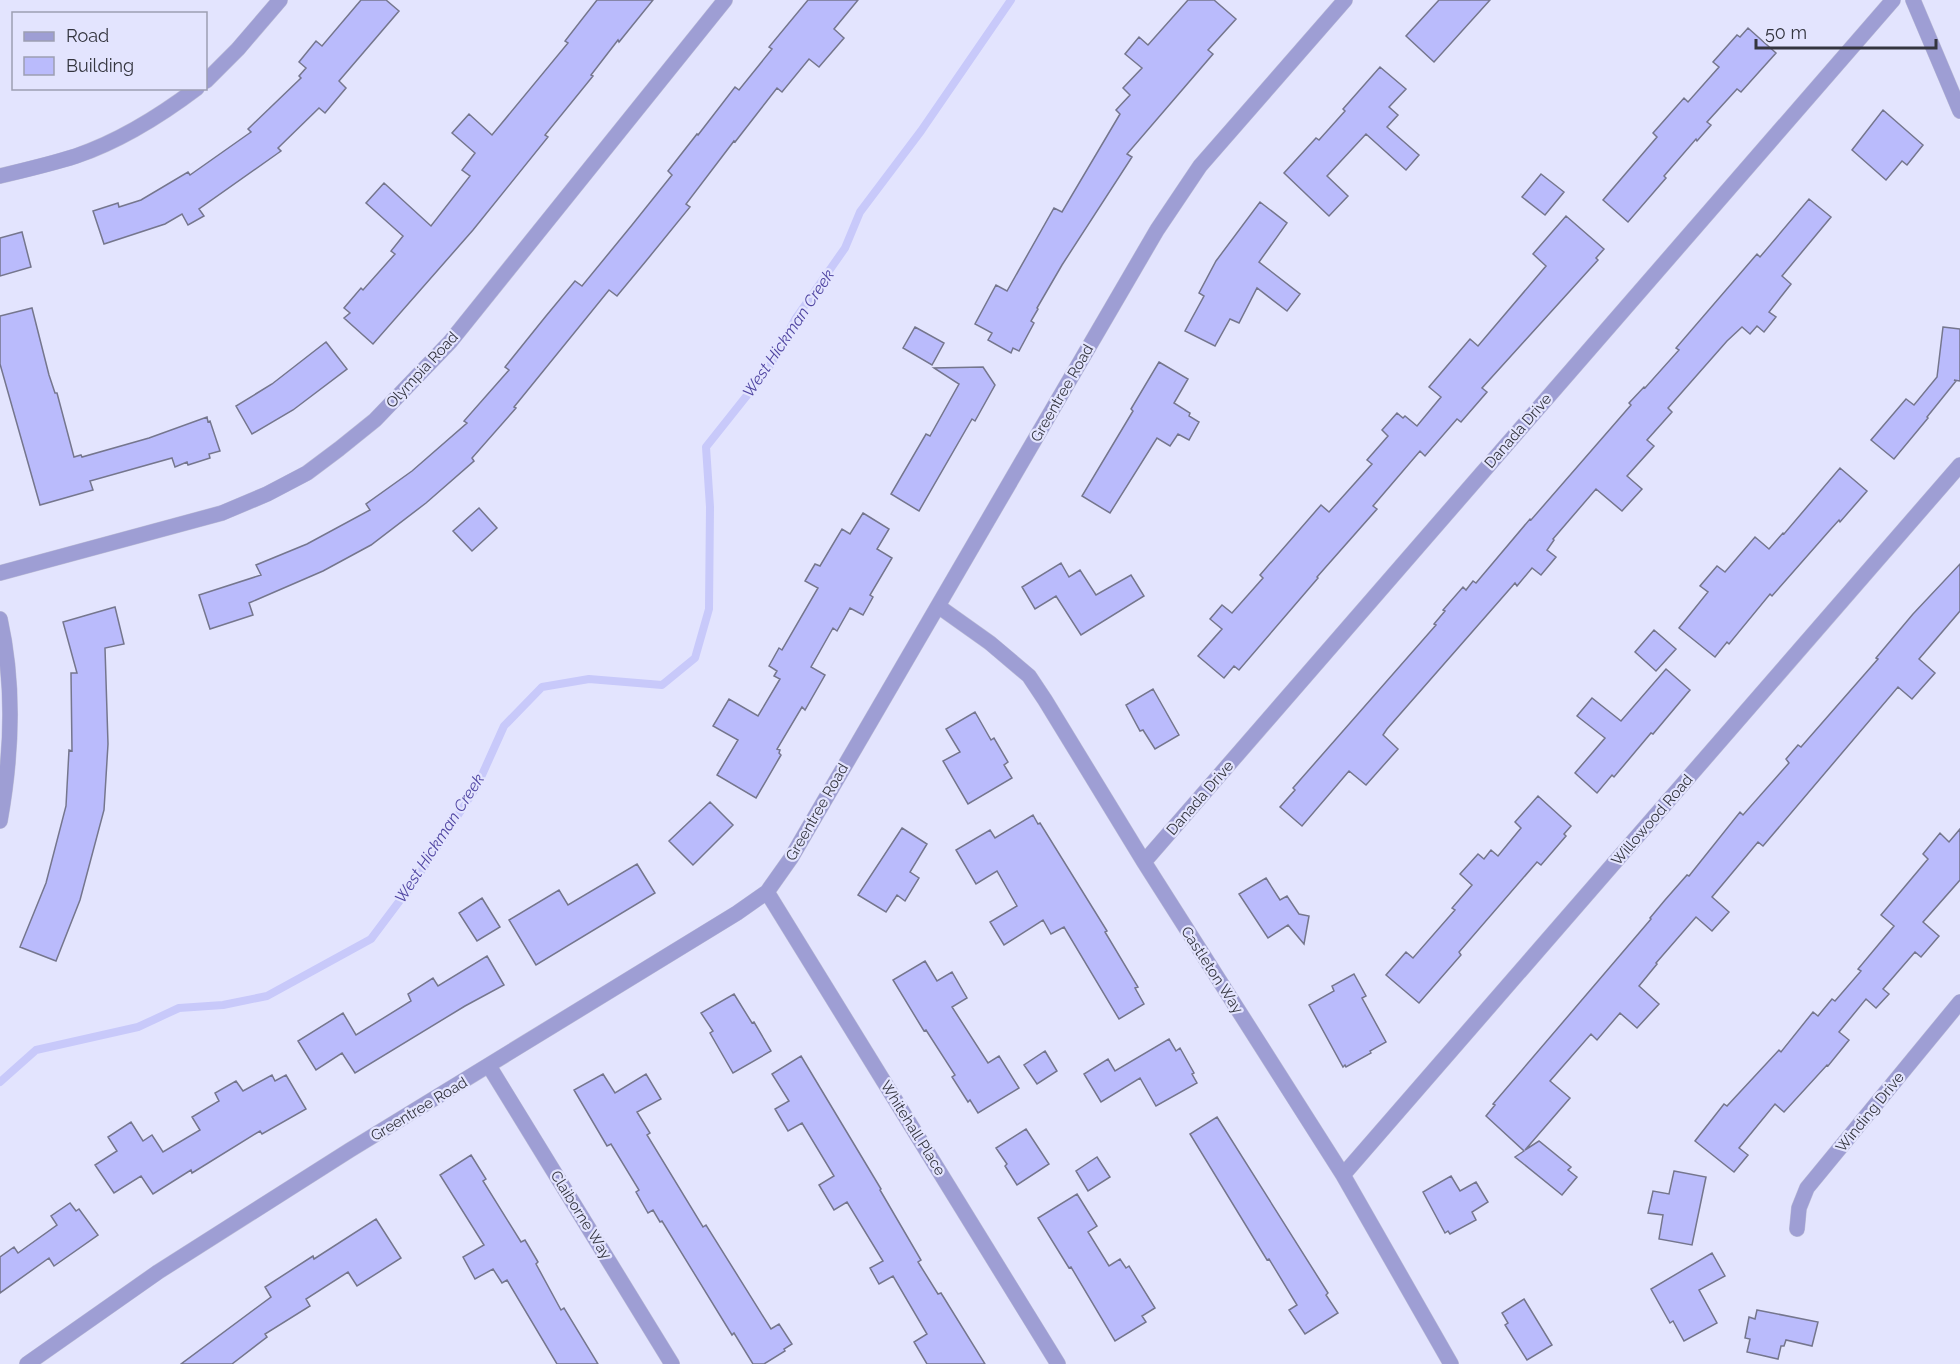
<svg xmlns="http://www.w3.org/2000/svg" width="1960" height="1364" font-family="Raleway,sans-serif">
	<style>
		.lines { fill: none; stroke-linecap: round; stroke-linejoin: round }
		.stream { stroke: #c8c9fa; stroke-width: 8 }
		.building { fill: #babbfc; stroke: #75768d; stroke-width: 1.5 }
		.minor-casing { stroke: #c0c1d8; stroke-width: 16 }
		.minor { stroke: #9e9ed4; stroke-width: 15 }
		.labels { text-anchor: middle; stroke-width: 4.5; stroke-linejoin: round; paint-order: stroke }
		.street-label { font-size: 15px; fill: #34353f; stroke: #e3e4fe }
		.water-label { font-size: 16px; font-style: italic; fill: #4f44a1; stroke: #e3e4fe }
	</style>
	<rect width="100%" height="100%" fill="#e3e4fe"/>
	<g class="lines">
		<!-- stream -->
		<path class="stream" d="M 0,1082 L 36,1050 L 138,1027 L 179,1008 L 223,1005 L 267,996 L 371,939 L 416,879 L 477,786 L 504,726 L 542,687 L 589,679 L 662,685 L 695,658 L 709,609 L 710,507 L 706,447 L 768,369 L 796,318 L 845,248 L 860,212 L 921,131 L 1011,0"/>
	</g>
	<!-- building -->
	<path class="building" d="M 361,0 L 386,0 L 399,11 L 339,81 L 346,88 L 325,113 L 319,108 L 278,148 L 281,151 L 199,209 L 204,216 L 188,225 L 182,214 L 165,224 L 104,244 L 93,211 L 118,203 L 119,207 L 141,200 L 188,172 L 190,175 L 251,132 L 248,129 L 301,78 L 299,76 L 306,68 L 299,62 L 316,41 L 322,46 Z
		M 597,0 L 653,0 L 619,42 L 618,40 L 591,75 L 593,76 L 545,135 L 548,137 L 473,230 L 373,344 L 344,318 L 350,313 L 344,308 L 361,288 L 363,290 L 395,254 L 391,251 L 403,236 L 366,203 L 384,183 L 431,226 L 470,176 L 462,170 L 475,153 L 452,133 L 469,114 L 492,135 L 568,43 L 565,41 Z
		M 808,0 L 858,0 L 834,29 L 844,38 L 819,67 L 809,59 L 782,92 L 777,88 L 735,142 L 734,141 L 686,204 L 690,207 L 646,261 L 617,296 L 609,290 L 514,407 L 516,408 L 472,458 L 474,461 L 426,503 L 371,545 L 323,571 L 249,603 L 253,615 L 210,629 L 199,595 L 261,575 L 256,565 L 307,544 L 370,510 L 366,504 L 412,471 L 467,423 L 464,421 L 509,370 L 505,367 L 546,316 L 575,281 L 582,286 L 632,225 L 672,175 L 668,171 L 697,134 L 698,135 L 735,87 L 739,90 L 772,49 L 769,47 Z
		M 1188,0 L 1214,0 L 1236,19 L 1208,50 L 1213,54 L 1127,154 L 1132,157 L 1062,265 L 1037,308 L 1038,309 L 1031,321 L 1034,323 L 1019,351 L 1013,348 L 1011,353 L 988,340 L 992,333 L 975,324 L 996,285 L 1007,291 L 1054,208 L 1062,212 L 1120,114 L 1116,110 L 1130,95 L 1123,88 L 1142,68 L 1125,54 L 1139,37 L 1148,45 Z
		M 1439,0 L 1490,0 L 1434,62 L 1406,36 Z
		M 1748,28 L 1776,53 L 1741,92 L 1737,89 L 1707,122 L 1711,125 L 1697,141 L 1696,139 L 1664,176 L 1666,178 L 1628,222 L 1603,200 L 1657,137 L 1653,133 L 1684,98 L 1688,102 L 1719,67 L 1713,62 L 1737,35 L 1740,37 Z
		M 1380,67 L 1406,89 L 1389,107 L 1398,115 L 1387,127 L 1419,155 L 1406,170 L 1366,134 L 1327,176 L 1348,196 L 1329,216 L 1284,173 L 1316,138 L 1319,140 L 1345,111 L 1343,109 Z
		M 1883,110 L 1923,145 L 1907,165 L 1902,161 L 1886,180 L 1852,150 Z
		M 1541,174 L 1564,192 L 1545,215 L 1522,197 Z
		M 1809,199 L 1831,217 L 1782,276 L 1791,284 L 1769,312 L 1776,317 L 1764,332 L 1757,326 L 1750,334 L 1742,327 L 1727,341 L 1668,408 L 1672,412 L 1647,440 L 1654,446 L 1627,476 L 1642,489 L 1622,511 L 1596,489 L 1553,539 L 1554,540 L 1547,550 L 1556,557 L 1541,575 L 1532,568 L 1517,586 L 1515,583 L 1387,729 L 1383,735 L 1398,749 L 1366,785 L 1349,771 L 1302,826 L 1280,807 L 1295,790 L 1293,788 L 1436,625 L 1434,624 L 1445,611 L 1443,610 L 1463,587 L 1466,590 L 1473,581 L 1476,583 L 1530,519 L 1531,520 L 1631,405 L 1629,403 L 1644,387 L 1645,388 L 1679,350 L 1676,348 L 1757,254 L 1760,257 Z
		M 1260,202 L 1287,223 L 1259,262 L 1300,294 L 1287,311 L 1257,288 L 1239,323 L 1230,319 L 1215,346 L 1185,331 L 1204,296 L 1199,293 L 1216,261 Z
		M 1566,216 L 1604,249 L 1596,258 L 1598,260 L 1482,388 L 1487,392 L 1461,422 L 1457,419 L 1425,456 L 1420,451 L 1373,506 L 1377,509 L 1317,577 L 1318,578 L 1239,670 L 1234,666 L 1224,678 L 1198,656 L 1222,629 L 1210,619 L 1222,605 L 1232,613 L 1263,578 L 1260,575 L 1321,505 L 1329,512 L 1372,464 L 1367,460 L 1388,436 L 1382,430 L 1397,413 L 1403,418 L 1405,416 L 1417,426 L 1441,397 L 1429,387 L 1470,339 L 1478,346 L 1546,266 L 1533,254 Z
		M 22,232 L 31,267 L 0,276 L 0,238 Z
		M 32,308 L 49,375 L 55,393 L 57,393 L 74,457 L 81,455 L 82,457 L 149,438 L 207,417 L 208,422 L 210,421 L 220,451 L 209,454 L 210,458 L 188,465 L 187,462 L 175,467 L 172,458 L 90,481 L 93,490 L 40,505 L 0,364 L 0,316 Z
		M 915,327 L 944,343 L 932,365 L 903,348 Z
		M 1943,327 L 1960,329 L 1960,381 L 1954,380 L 1956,381 L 1927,417 L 1928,418 L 1894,459 L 1871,440 L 1906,399 L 1914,405 L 1937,377 Z
		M 326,342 L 347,369 L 293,410 L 252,434 L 236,406 L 272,384 Z
		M 1159,362 L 1188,379 L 1174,403 L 1190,413 L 1189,416 L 1199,422 L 1189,440 L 1178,434 L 1170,446 L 1157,438 L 1110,513 L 1082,496 L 1133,411 L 1131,409 Z
		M 983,367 L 995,385 L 975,421 L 972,419 L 919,511 L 891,494 L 926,434 L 930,436 L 959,384 L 934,368 Z
		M 1840,468 L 1867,491 L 1840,522 L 1839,520 L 1830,530 L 1772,596 L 1770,594 L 1729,644 L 1727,642 L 1715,657 L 1679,628 L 1708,592 L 1700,586 L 1717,566 L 1725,572 L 1755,537 L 1769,549 L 1783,533 L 1784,534 Z
		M 479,508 L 497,528 L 472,551 L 453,531 Z
		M 863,513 L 889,529 L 877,549 L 892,558 L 870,595 L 873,597 L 863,615 L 850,608 L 837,631 L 833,628 L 811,667 L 825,675 L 805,710 L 802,707 L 777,749 L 780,750 L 779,753 L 781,755 L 756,798 L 717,775 L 738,740 L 713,726 L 729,699 L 758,716 L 780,679 L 774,676 L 777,671 L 769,666 L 779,648 L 782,650 L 818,588 L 805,581 L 815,564 L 820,566 L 842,529 L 850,534 Z
		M 1061,563 L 1069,577 L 1080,570 L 1096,595 L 1131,575 L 1144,596 L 1081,635 L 1056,596 L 1035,609 L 1022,587 Z
		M 1960,564 L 1960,611 L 1919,659 L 1935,673 L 1912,699 L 1898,687 L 1763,846 L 1758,842 L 1712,897 L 1729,912 L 1712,931 L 1696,917 L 1656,963 L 1657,964 L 1639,986 L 1659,1004 L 1637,1028 L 1620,1013 L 1597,1040 L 1591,1034 L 1550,1081 L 1570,1098 L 1525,1150 L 1539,1141 L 1571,1167 L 1568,1170 L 1577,1177 L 1562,1195 L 1515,1157 L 1524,1151 L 1486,1116 L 1495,1105 L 1493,1104 L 1651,919 L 1650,918 L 1665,900 L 1687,875 L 1689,876 L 1740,812 L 1743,815 L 1789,763 L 1786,759 L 1798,745 L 1801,747 L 1878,659 L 1876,658 L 1913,614 Z
		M 115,607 L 124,644 L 105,648 L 108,744 L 104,810 L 80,900 L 56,961 L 20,947 L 46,883 L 66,806 L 69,750 L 72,751 L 71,673 L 77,673 L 63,622 Z
		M 1654,630 L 1676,649 L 1656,671 L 1635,652 Z
		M 1666,669 L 1690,690 L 1653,734 L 1651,733 L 1614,777 L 1612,775 L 1597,793 L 1575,773 L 1605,738 L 1577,716 L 1592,698 L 1621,721 Z
		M 1153,689 L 1179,735 L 1155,749 L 1143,730 L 1140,731 L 1126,705 Z
		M 975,712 L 991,740 L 994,738 L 1008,762 L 1004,765 L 1012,778 L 968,804 L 943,761 L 960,752 L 946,729 Z
		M 1538,796 L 1571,826 L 1564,834 L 1566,836 L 1541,865 L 1537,862 L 1459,952 L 1461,955 L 1419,1003 L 1386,975 L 1406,952 L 1413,958 L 1455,910 L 1452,908 L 1472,885 L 1460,874 L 1478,854 L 1484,859 L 1491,850 L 1498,856 L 1521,828 L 1515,822 Z
		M 710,802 L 733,825 L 693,865 L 669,841 Z
		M 1033,815 L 1038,824 L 1040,823 L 1107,931 L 1105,932 L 1138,987 L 1135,988 L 1144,1004 L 1119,1019 L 1064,927 L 1051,934 L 1043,920 L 1004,945 L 990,922 L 1017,906 L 997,871 L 976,884 L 956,850 L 990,830 L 995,838 Z
		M 902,828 L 927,844 L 910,872 L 919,878 L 905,901 L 897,895 L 886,912 L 858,895 Z
		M 1960,829 L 1960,880 L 1923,922 L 1939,936 L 1921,957 L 1915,952 L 1883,989 L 1889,994 L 1876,1008 L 1866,999 L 1839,1032 L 1849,1040 L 1828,1066 L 1827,1065 L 1784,1112 L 1775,1104 L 1739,1148 L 1748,1155 L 1734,1172 L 1695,1141 L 1724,1104 L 1727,1106 L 1779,1050 L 1781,1052 L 1813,1012 L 1818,1016 L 1832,999 L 1835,1001 L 1861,971 L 1858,969 L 1894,926 L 1881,915 L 1928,859 L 1923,854 L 1940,833 L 1949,842 Z
		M 637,864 L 655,893 L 536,965 L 509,920 L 559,890 L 568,905 Z
		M 1266,878 L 1280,900 L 1287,896 L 1299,914 L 1309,916 L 1304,944 L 1288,925 L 1268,938 L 1239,894 Z
		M 482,898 L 500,927 L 477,941 L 459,913 Z
		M 487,956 L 504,985 L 465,1006 L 355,1073 L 342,1053 L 316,1070 L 298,1041 L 343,1013 L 356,1035 L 411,1001 L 408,994 L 433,978 L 438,986 Z
		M 925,961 L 937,981 L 952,972 L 967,998 L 952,1007 L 988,1063 L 999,1056 L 1019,1088 L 978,1113 L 970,1100 L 968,1102 L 952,1077 L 955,1075 L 926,1030 L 924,1031 L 893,980 Z
		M 1354,974 L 1366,996 L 1362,998 L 1386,1042 L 1370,1051 L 1371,1053 L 1346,1067 L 1345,1065 L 1343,1067 L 1309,1005 L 1334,991 L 1332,986 Z
		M 734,994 L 752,1023 L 754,1022 L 771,1051 L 733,1073 L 710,1033 L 713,1031 L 701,1013 Z
		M 1169,1039 L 1176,1051 L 1180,1048 L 1194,1073 L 1192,1074 L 1197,1083 L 1156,1106 L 1140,1078 L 1101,1102 L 1084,1074 L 1108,1059 L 1115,1071 Z
		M 1045,1051 L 1057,1071 L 1037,1084 L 1024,1065 Z
		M 801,1056 L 881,1189 L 880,1190 L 921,1260 L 918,1262 L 938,1294 L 941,1293 L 985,1364 L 927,1364 L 914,1342 L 927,1334 L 893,1276 L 879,1284 L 870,1268 L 883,1261 L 847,1202 L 834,1210 L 819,1185 L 834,1176 L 802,1123 L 788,1131 L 775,1109 L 789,1101 L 772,1074 Z
		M 603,1074 L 615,1093 L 646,1074 L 661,1099 L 637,1112 L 650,1133 L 647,1135 L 703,1227 L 706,1225 L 771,1329 L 779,1324 L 792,1344 L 784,1349 L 785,1351 L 764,1364 L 753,1364 L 734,1333 L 732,1335 L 662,1221 L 660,1222 L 653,1210 L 648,1213 L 636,1192 L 639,1190 L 611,1144 L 607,1146 L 574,1090 Z
		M 272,1075 L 275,1081 L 286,1075 L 306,1109 L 262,1134 L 260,1131 L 192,1173 L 191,1170 L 153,1194 L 141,1176 L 114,1193 L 95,1165 L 117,1151 L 108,1137 L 131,1122 L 143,1141 L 152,1135 L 163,1152 L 200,1130 L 192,1117 L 219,1101 L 215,1093 L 236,1081 L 243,1091 Z
		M 1217,1117 L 1328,1293 L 1326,1295 L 1338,1313 L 1305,1334 L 1289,1310 L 1297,1305 L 1269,1259 L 1267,1260 L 1190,1134 Z
		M 1026,1129 L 1049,1164 L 1017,1185 L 1005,1166 L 1007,1164 L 996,1148 Z
		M 471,1155 L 486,1179 L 483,1181 L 521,1242 L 525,1240 L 538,1262 L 536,1264 L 561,1310 L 564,1308 L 598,1364 L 557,1364 L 507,1280 L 502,1283 L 493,1269 L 475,1279 L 463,1257 L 484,1245 L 440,1175 Z
		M 1097,1157 L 1110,1177 L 1088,1191 L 1076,1171 Z
		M 1674,1171 L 1706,1177 L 1692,1245 L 1659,1239 L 1663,1215 L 1648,1213 L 1653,1191 L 1669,1194 Z
		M 1451,1176 L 1460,1191 L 1476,1182 L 1488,1202 L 1472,1212 L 1476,1220 L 1450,1234 L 1448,1231 L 1445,1233 L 1423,1192 Z
		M 1077,1194 L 1097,1226 L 1088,1232 L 1109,1266 L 1120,1259 L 1126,1268 L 1129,1266 L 1155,1308 L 1142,1316 L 1146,1322 L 1115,1341 L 1071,1267 L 1069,1268 L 1038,1218 Z
		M 70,1203 L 76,1211 L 79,1209 L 98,1235 L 54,1266 L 49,1258 L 0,1293 L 0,1257 L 14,1247 L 18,1253 L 57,1225 L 51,1216 Z
		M 376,1219 L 401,1258 L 357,1286 L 348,1272 L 306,1299 L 310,1306 L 265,1334 L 267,1337 L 232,1364 L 181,1364 L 271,1297 L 265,1287 L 313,1256 L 314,1259 Z
		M 1712,1253 L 1725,1276 L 1699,1290 L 1717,1323 L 1684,1341 L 1673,1321 L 1670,1323 L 1651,1289 Z
		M 1524,1299 L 1552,1345 L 1527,1360 L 1505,1325 L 1508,1323 L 1502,1313 Z
		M 1757,1310 L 1818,1322 L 1812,1346 L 1786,1340 L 1784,1346 L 1781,1346 L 1778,1359 L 1747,1352 L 1750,1339 L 1745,1338 L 1749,1317 L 1755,1319 Z"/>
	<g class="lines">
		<defs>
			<path id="minor" d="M 1913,0 L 1960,111
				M 206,81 L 238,49 L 280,0
				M 0,176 C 25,170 51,164 76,156 C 120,141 160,116 197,88
				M 0,573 L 222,513 L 267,494 L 307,473 L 339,449 L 375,420 L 450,342 L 725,0
				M 938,606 L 990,643 L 1029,676 L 1045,700 L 1144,862 L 1343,1175 L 1451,1364
				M 0,619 C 15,686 12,754 0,821
				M 1144,862 L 1893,0
				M 767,892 L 1058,1364
				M 489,1066 L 672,1364
				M 1343,1175 L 1960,465
				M 1797,1229 L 1799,1208 L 1807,1188 L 1960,1002
				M 27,1364 L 158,1272 L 350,1150 L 737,913 L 767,892 L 791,858 L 1157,230 L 1200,166 L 1345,0"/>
		</defs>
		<!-- minor casing -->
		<use href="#minor" class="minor-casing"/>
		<!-- minor -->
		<use href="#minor" class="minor"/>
	</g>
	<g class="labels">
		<!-- street labels -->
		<g class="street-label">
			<text transform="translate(422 370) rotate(-47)" y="5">Olympia Road</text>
			<text transform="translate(1062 393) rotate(-60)" y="5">Greentree Road</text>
			<text transform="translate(1518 431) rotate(-49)" y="5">Danada Drive</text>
			<text transform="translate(1200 798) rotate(-49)" y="5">Danada Drive</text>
			<text transform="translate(817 812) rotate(-60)" y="5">Greentree Road</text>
			<text transform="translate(1652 820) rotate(-49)" y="5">Willowood Road</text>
			<text transform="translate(1212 970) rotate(57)" y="5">Castleton Way</text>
			<text transform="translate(419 1109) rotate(-31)" y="5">Greentree Road</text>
			<text transform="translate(1870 1112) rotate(-51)" y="5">Winding Drive</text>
			<text transform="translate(913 1128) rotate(58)" y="5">Whitehall Place</text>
			<text transform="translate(581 1215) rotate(58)" y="5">Claiborne Way</text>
		</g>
		<!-- water labels -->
		<g class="water-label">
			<text transform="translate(788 333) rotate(-56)" y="6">West Hickman Creek</text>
			<text transform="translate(439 838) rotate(-57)" y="6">West Hickman Creek</text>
		</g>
	</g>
	<!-- legend -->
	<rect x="12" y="12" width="195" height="78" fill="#e3e4fe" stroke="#9d9eb2" stroke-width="1.5"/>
	<rect x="24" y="32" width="30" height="9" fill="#9e9ed4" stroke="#9d9eb2" stroke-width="1.5"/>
	<text x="66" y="42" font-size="18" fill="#34353f">Road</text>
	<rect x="24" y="57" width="30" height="18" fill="#babbfc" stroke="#9d9eb2" stroke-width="1.5"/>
	<text x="66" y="72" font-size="18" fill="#34353f">Building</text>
	<!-- scale -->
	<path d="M1756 39v9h180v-9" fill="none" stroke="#34353f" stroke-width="3"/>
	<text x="1765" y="39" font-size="18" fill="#34353f" stroke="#e3e4fe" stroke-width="4.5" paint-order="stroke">50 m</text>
</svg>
